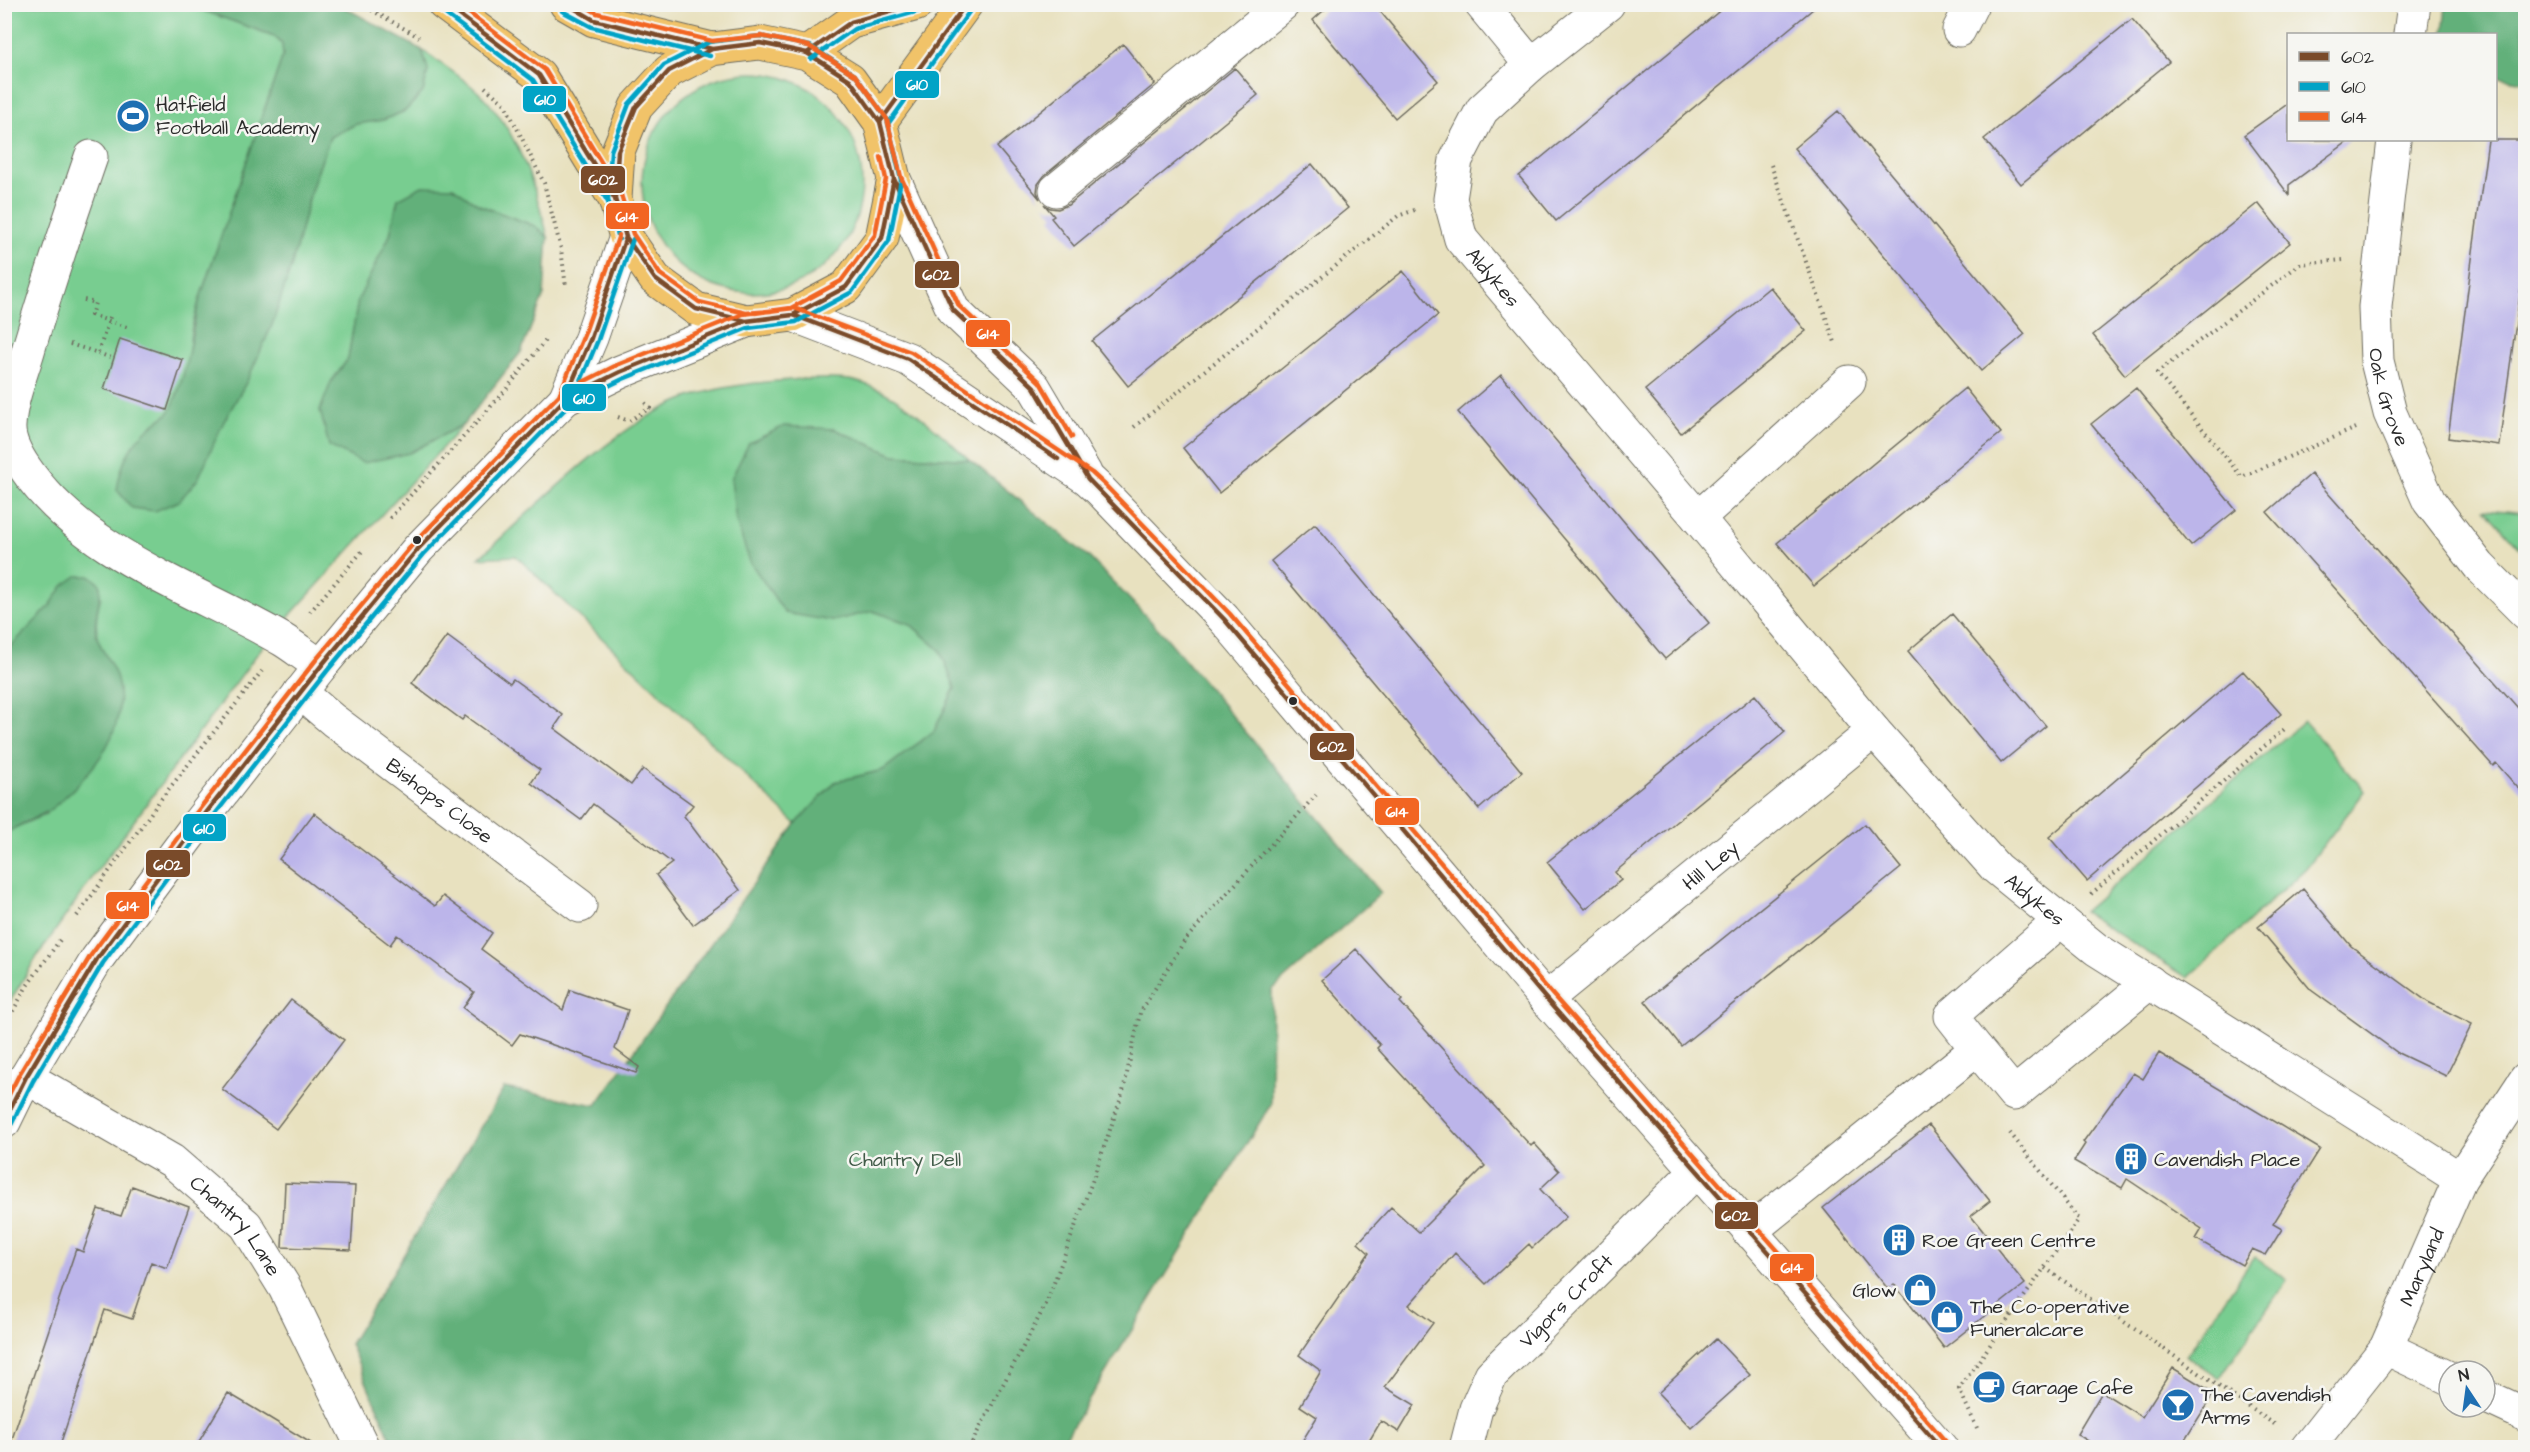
<svg xmlns="http://www.w3.org/2000/svg" width="2530" height="1452" font-family="'Architects Daughter',sans-serif">
	<style>
		.green { fill: #78cd90; stroke: #527c5e; stroke-width: 1.5 }
		.forest { fill: #62b07a; stroke: #466e52; stroke-width: 1.5 }
		.building { fill: #bcb5ea }
		.lines { fill: none; stroke-linecap: round; stroke-linejoin: round }
		.minor-casing { stroke: #6d6b5f; stroke-width: 35 }
		.major-casing { stroke: #6d6b5f; stroke-width: 35 }
		.path { stroke: #6d6b5f; stroke-width: 4; stroke-dasharray: 1.5 4.5; stroke-linecap: butt }
		.minor { stroke: #fff; stroke-width: 33 }
		.major { stroke: #f1c369; stroke-width: 33 }
		.bus-1-casing { stroke: #f6f6f2; stroke-width: 9 }
		.bus-2-casing { stroke: #f6f6f2; stroke-width: 9 }
		.bus-3-casing { stroke: #f6f6f2; stroke-width: 9 }
		.bus-1 { stroke: #7a4b2a; stroke-width: 4.5 }
		.bus-2 { stroke: #02a3c6; stroke-width: 4.5 }
		.bus-3 { stroke: #f26522; stroke-width: 4.5 }
		.bus-dot { fill: #2b2b2b; stroke: #f6f6f2; stroke-width: 2 }
		.labels { text-anchor: middle; stroke-width: 5; stroke-linejoin: round; paint-order: stroke }
		.poi-label { font-size: 20px; fill: #2b2b2b; stroke: #f6f6f2; text-anchor: start }
		.street-label { font-size: 20px; fill: #2b2b2b; stroke: #f6f6f2 }
		.park-label { font-size: 20px; fill: #425c49; stroke: #f6f6f2 }
		.line-badge { stroke: #f6f6f2; stroke-width: 2 }
		.badge-label { font-size: 16px; text-anchor: middle; font-weight: bold; fill: #fff }
	</style>
	<rect width="100%" height="100%" fill="#f6f6f2"/>
	<filter id="ink" filterUnits="userSpaceOnUse"><feTurbulence type="fractalNoise" baseFrequency=".0167" numOctaves="2"/><feDisplacementMap in="SourceGraphic" scale="12" xChannelSelector="R" yChannelSelector="G"/><feConvolveMatrix kernelMatrix="1 2 1 2 8 2 1 2 1" color-interpolation-filters="sRGB"/></filter>
	<filter id="wash" filterUnits="userSpaceOnUse"><feTurbulence type="fractalNoise" baseFrequency=".008" numOctaves="4" result="noise"/><feDisplacementMap in="SourceGraphic" scale="24" xChannelSelector="R" yChannelSelector="G"/><feGaussianBlur stdDeviation="1.35" result="paint"/><feColorMatrix in="noise" values="0 0 0 0 0 0 0 0 0 0 0 0 0 0 0 0 0 1.4 0 .05"/><feComposite in="paint" operator="in"/></filter>
	<g filter="url(#wash)">
		<rect width="100%" height="100%" fill="#e8e1bf"/>
		<!-- green -->
		<path class="green" d="M 4,5 L 188,5 L 274,36 L 282,44 L 283,55 L 200,298 L 191,331 L 188,361 L 171,412 L 152,425 L 223,423 L 247,381 L 272,325 L 292,264 L 312,187 L 330,137 L 356,124 L 383,120 L 405,111 L 423,92 L 428,70 L 422,50 C 441,64 473,84 488,102 C 521,140 536,190 548,237 L 535,226 L 479,205 L 453,187 L 398,199 L 390,235 L 376,265 L 353,329 L 348,359 L 331,382 L 409,453 L 464,424 L 266,642 L 95,874 L 36,958 L 5,1010 L 5,835 L 10,830 L 46,814 L 116,677 C 99,646 90,631 101,596 L 5,734 Z
			M642 183a110 110 0 1 1 220 0a110 110 0 1 1-220 0Z
			M 803,379 C 820,380 839,377 855,381 C 900,392 936,430 970,460 L 894,455 L 834,429 L 832,621 L 873,611 L 910,624 L 940,650 L 955,687 L 934,731 L 883,770 L 835,782 L 796,824 L 516,556 L 479,558 C 539,505 621,416 699,394 C 733,384 767,382 803,379 Z
			M 2485,509 L 2525,513 L 2525,554 Z
			M 2304,721 L 2365,791 L 2306,868 L 2188,978 L 2083,912 Z
			M 2254,1257 L 2287,1280 L 2219,1379 L 2186,1356 Z"/>
		<!-- forest -->
		<path class="forest" d="M 188,5 L 340,5 L 422,50 L 428,70 L 423,92 L 405,111 L 383,120 L 356,124 L 330,137 L 312,187 L 292,264 L 272,325 L 247,381 L 223,423 L 198,479 L 179,501 L 155,511 L 132,508 L 117,490 C 121,462 131,441 154,424 C 160,419 168,416 171,409 C 188,374 190,335 200,298 L 283,55 L 282,44 L 274,36 Z
			M 2446,5 L 2525,5 L 2525,82 L 2496,77 L 2496,34 L 2443,34 Z
			M 422,186 L 453,187 L 479,205 L 535,226 L 548,237 L 544,295 L 521,352 L 464,424 L 409,453 L 363,463 L 329,446 L 320,410 L 331,382 L 348,359 L 358,300 L 390,235 L 398,199 Z
			M 784,426 L 834,429 L 894,455 L 970,460 L 1090,558 L 1166,637 L 1381,893 L 1272,990 L 1271,1104 L 1060,1447 L 394,1447 L 350,1344 L 504,1088 L 596,1105 L 796,824 L 835,782 L 883,770 L 934,731 L 955,688 L 940,650 L 910,624 L 873,611 L 832,621 L 785,613 L 750,562 L 736,521 L 731,479 L 749,443 Z
			M 77,576 L 91,576 L 100,584 C 102,601 93,616 96,633 C 100,651 113,663 117,679 C 130,732 92,773 56,805 C 41,819 19,821 5,835 L 5,652 L 49,607 L 63,586 Z"/>
		<g id="blocks">
			<!-- building -->
			<path class="building" d="M 1331,4 L 1374,4 L 1438,81 L 1395,118 L 1313,20 Z
				M 1728,4 L 1819,4 L 1556,221 L 1519,176 Z
				M 2132,19 L 2169,62 L 2021,184 L 1984,139 Z
				M 1123,44 L 1155,84 L 1044,176 L 1038,184 L 1037,192 L 1040,199 L 997,147 Z
				M 1235,68 L 1258,95 L 1074,246 L 1051,218 L 1054,216 L 1044,204 L 1050,208 L 1058,209 L 1068,205 Z
				M 2289,103 L 2289,140 L 2350,140 L 2289,185 L 2289,195 L 2244,135 Z
				M 1838,111 L 2025,334 L 1981,371 L 1794,148 Z
				M 2488,140 L 2526,140 L 2526,251 L 2499,445 L 2448,438 Z
				M 1312,164 L 1348,208 L 1128,386 L 1092,341 Z
				M 2258,203 L 2290,243 L 2125,375 L 2093,335 Z
				M 1403,271 L 1438,315 L 1219,493 L 1183,448 Z
				M 1770,287 L 1806,331 L 1681,433 L 1645,390 Z
				M 120,339 L 183,360 L 167,410 L 104,389 Z
				M 1501,375 L 1709,623 L 1665,659 L 1458,412 Z
				M 1965,388 L 2001,433 L 1814,586 L 1777,543 Z
				M 2136,388 L 2236,510 L 2191,546 L 2091,424 Z
				M 2311,474 L 2526,717 L 2526,797 L 2496,763 L 2493,766 L 2267,512 Z
				M 1315,524 L 1522,772 L 1479,809 L 1271,561 Z
				M 1952,614 L 2046,726 L 2001,763 L 1908,651 Z
				M 447,636 L 510,683 L 513,679 L 563,715 L 554,728 L 631,785 L 643,769 L 693,805 L 684,816 L 740,890 L 693,925 L 656,875 L 672,863 L 593,804 L 581,820 L 531,783 L 540,770 L 465,716 L 462,720 L 412,683 Z
				M 2243,671 L 2281,714 L 2087,881 L 2049,837 Z
				M 1755,695 L 1785,732 L 1615,872 L 1621,880 L 1585,909 L 1547,862 Z
				M 314,813 L 435,906 L 443,896 L 492,933 L 481,949 L 563,1010 L 570,990 L 628,1010 L 615,1049 L 639,1067 L 636,1073 L 520,1034 L 512,1045 L 463,1008 L 474,992 L 397,935 L 390,945 L 279,859 Z
				M 1865,824 L 1901,868 L 1681,1046 L 1645,1001 Z
				M 2303,889 L 2351,946 L 2428,1002 L 2472,1024 L 2446,1076 L 2398,1053 L 2311,990 L 2258,927 Z
				M 1356,949 L 1402,1000 L 1400,1002 L 1473,1083 L 1531,1146 L 1534,1143 L 1559,1171 L 1540,1189 L 1566,1217 L 1532,1248 L 1529,1244 L 1486,1284 L 1455,1253 L 1409,1305 L 1433,1323 L 1385,1387 L 1415,1405 L 1399,1432 L 1381,1421 L 1365,1448 L 1298,1448 L 1317,1417 L 1300,1406 L 1321,1371 L 1299,1355 L 1369,1253 L 1358,1243 L 1391,1207 L 1419,1232 L 1485,1166 L 1377,1048 L 1380,1045 L 1322,980 Z
				M 291,1000 L 344,1040 L 276,1129 L 222,1089 Z
				M 2159,1053 L 2320,1149 L 2273,1224 L 2282,1229 L 2266,1255 L 2252,1249 L 2242,1265 L 2196,1239 L 2202,1229 L 2127,1179 L 2122,1188 L 2074,1161 L 2085,1144 L 2083,1142 L 2133,1073 L 2143,1079 Z
				M 1929,1125 L 1990,1201 L 1971,1216 L 2025,1284 L 1944,1348 L 1894,1284 L 1888,1289 L 1823,1208 Z
				M 285,1183 L 355,1186 L 351,1250 L 282,1247 Z
				M 132,1186 L 189,1207 L 167,1268 L 151,1262 L 132,1319 L 105,1310 L 59,1448 L 9,1448 L 76,1249 L 83,1252 L 98,1209 L 121,1216 Z
				M 1716,1339 L 1750,1375 L 1691,1428 L 1658,1393 Z
				M 2173,1368 L 2214,1393 L 2183,1443 L 2191,1448 L 2099,1448 L 2077,1434 L 2102,1392 L 2142,1417 Z
				M 228,1393 L 255,1409 L 319,1448 L 195,1448 Z"/>
		</g>
	</g>
	<g filter="url(#ink)">
		<use href="#blocks" fill-opacity="0" stroke="#6d6b5f" stroke-width="1.5"/>
		<g class="lines">
			<defs>
				<g id="minor">
					<path d="M 1481,4 L 1531,65"/>
					<path id="s1" d="M 1608,4 L 1531,65 L 1482,110 L 1456,160 L 1450,199 L 1461,239 L 1698,518 L 1874,731 L 1996,868 L 2096,949 L 2460,1179"/>
					<path d="M 1959,30 L 1972,4"/>
					<path d="M 2410,34 L 2414,4"/>
					<path id="s2" d="M 2394,140 L 2375,307 L 2377,361 L 2390,413 L 2429,501 L 2479,566 L 2526,613"/>
					<path d="M 91,157 C 69,221 47,286 28,351 C 21,375 10,401 9,426 C 8,441 17,456 25,468 C 83,554 197,590 283,640 C 296,648 308,658 321,666"/>
					<path d="M 894,179 L 953,310 L 1034,387 L 1085,473"/>
					<path d="M 1056,190 L 1283,4"/>
					<path d="M 793,315 L 908,359 L 1088,479 L 1100,490 L 1224,619 L 1546,999 L 1941,1448"/>
					<path d="M 565,399 L 591,338 L 626,237"/>
					<path d="M 1698,518 L 1849,382"/>
					<path id="s3" d="M 300,692 L 333,720 L 580,906"/>
					<path id="s4" d="M 1546,999 L 1874,731"/>
					<path d="M 1977,1049 L 2014,1094 L 2150,982"/>
					<path id="s5" d="M 26,1077 L 172,1161 L 246,1225 L 285,1288 L 363,1448"/>
					<path d="M 4,1122 L 26,1077 L 97,959 L 196,826 L 321,666 L 418,549 L 565,399 L 620,372 L 746,321"/>
					<path d="M 1749,1232 L 1977,1049 L 1951,1016 L 2061,920"/>
					<path d="M 2386,1348 L 2449,1378"/>
					<path d="M 2485,1396 L 2526,1415"/>
					<path id="s6" d="M 1466,1448 L 1476,1409 L 1491,1375 L 1696,1171"/>
					<path id="s7" d="M 2307,1448 L 2386,1348 L 2460,1179 L 2526,1079"/>
				</g>
				<path id="major" d="M 444,4 L 539,75 L 615,199 L 626,237 L 655,279 L 696,309 L 746,321 L 793,315 L 846,287 L 882,238 L 894,179 L 880,122 L 850,80 L 807,53 L 760,43 L 712,49 L 669,71 L 636,107 L 618,151 L 615,199
					M 566,4 L 594,20 L 712,49
					M 807,53 L 851,22 L 917,4
					M 880,122 L 966,4"/>
			</defs>
			<!-- minor casing -->
			<use href="#minor" class="minor-casing"/>
			<!-- major casing -->
			<use href="#major" class="major-casing"/>
			<!-- path -->
			<path class="path" d="M 361,4 L 419,37
				M 708,6 L 719,4
				M 485,87 L 505,104 L 544,183 L 561,249 L 566,287
				M 1771,165 L 1836,345
				M 2343,260 L 2300,264 L 2157,373 L 2242,477 L 2356,428
				M 84,300 L 95,303 L 91,315 L 130,328
				M 70,344 L 98,353 L 110,317
				M 98,353 L 114,359
				M 618,417 L 629,421 L 650,408 L 645,403
				M 1134,427 L 1398,216 L 1415,210
				M 390,518 L 504,392 L 547,338
				M 310,612 L 364,549
				M 2091,894 L 2287,727
				M 77,916 L 161,799 L 262,671
				M 4,1027 L 27,986 L 62,937
				M 2045,1268 L 2277,1426
				M 1977,1428 L 1959,1389 L 2079,1219 L 2010,1133
				M 969,1448 L 1046,1304 L 1093,1179 L 1123,1092 L 1140,1013 L 1185,940 L 1316,795"/>
			<!-- minor -->
			<use href="#minor" class="minor"/>
			<!-- major -->
			<use href="#major" class="major"/>
			<defs>
				<path id="bus-1" d="M 445,4 L 539,75 L 615,199 L 626,237 L 655,279 L 696,309 L 746,321 L 771,318
					M 567,4 L 594,20 L 712,49
					M 966,4 L 880,122 L 894,179 L 953,310 L 1034,387 L 1088,479 L 1224,619 L 1546,999 L 1941,1448
					M 807,53 L 851,22 L 915,4
					M 793,315 L 908,359 L 1058,459
					M 547,417 L 565,399 L 591,338 L 626,237
					M 4,1121 L 26,1077 L 97,959 L 196,826 L 321,666 L 418,549 L 565,399 L 620,372 L 746,321 L 793,315 L 846,287 L 882,238 L 894,179 L 880,122 L 850,80 L 807,53 L 760,43 L 712,49 L 669,71 L 636,107 L 618,151 L 615,199 L 626,237"/>
				<path id="bus-2" d="M 440,10 L 533,80 L 608,202 L 613,219
					M 562,11 L 592,27 L 710,56
					M 811,59 L 854,29 L 919,11
					M 899,168 L 888,124 L 972,8
					M 572,402 L 598,340 L 633,239
					M 11,1125 L 33,1081 L 103,963 L 202,831 L 327,671 L 424,554 L 569,405 L 623,379 L 748,328 L 796,322 L 852,292 L 889,241 L 901,180 L 887,119 L 855,75 L 810,46 L 760,36 L 709,42 L 664,65 L 629,104 L 611,151 L 608,200 L 619,239"/>
				<path id="bus-3" d="M 457,4 L 545,70 L 621,195 L 633,234 L 660,274 L 699,302 L 746,313 L 771,311
					M 582,4 L 597,13 L 712,41 L 761,36 L 809,46 L 855,75 L 887,119 L 901,177 L 959,306 L 1040,382 L 1072,437
					M 755,313 L 791,308 L 841,281 L 875,235 L 886,179 L 881,157
					M 542,412 L 559,395 L 584,335 L 619,235
					M 4,1104 L 20,1073 L 91,955 L 190,821 L 315,661 L 413,544 L 561,393 L 617,365 L 743,314 L 794,308 L 911,352 L 1092,473 L 1105,485 L 1230,614 L 1552,994 L 1947,1443"/>
			</defs>
			<!-- bus-1 casing -->
			<use href="#bus-1" class="bus-1-casing"/>
			<!-- bus-2 casing -->
			<use href="#bus-2" class="bus-2-casing"/>
			<!-- bus-3 casing -->
			<use href="#bus-3" class="bus-3-casing"/>
			<!-- bus-1 -->
			<use href="#bus-1" class="bus-1"/>
			<!-- bus-2 -->
			<use href="#bus-2" class="bus-2"/>
			<!-- bus-3 -->
			<use href="#bus-3" class="bus-3"/>
		</g>
	</g>
	<!-- icons -->
	<defs>
		<symbol id="stadium-disc" viewBox="-11 -11 22 22"><circle r="9.5" fill="#1f6fb2" stroke="#f6f6f2"/><path d="M0-5a6.5 5 0 1 0 0 10a6.5 5 0 1 0 0-10ZM-3.5-1.8h7v3.6h-7Z" fill="#fff"/></symbol>
		<symbol id="building-disc" viewBox="-11 -11 22 22"><circle r="9.5" fill="#1f6fb2" stroke="#f6f6f2"/><path d="M-4-6H4V6H1V3H-1V6H-4ZM-2.5-4.3h1.7v1.8h-1.7ZM.8-4.3h1.7v1.8H.8ZM-2.5-1h1.7V.8h-1.7ZM.8-1h1.7V.8H.8Z" fill="#fff"/></symbol>
		<symbol id="shop-disc" viewBox="-11 -11 22 22"><circle r="9.5" fill="#1f6fb2" stroke="#f6f6f2"/><path d="M-5-2.5h2.3a2.7 3.5 0 0 1 5.4 0H5L5.5 6h-11ZM-1.5-2.5h3a1.5 2.3 0 0 0-3 0Z" fill="#fff"/></symbol>
		<symbol id="cafe-disc" viewBox="-11 -11 22 22"><circle r="9.5" fill="#1f6fb2" stroke="#f6f6f2"/><path d="M-5.5-4.5H6V0H3Q3 3.5 0 3.5H-2.5Q-5.5 3.5-5.5 0ZM3-3.2v2h1.7v-2ZM-6 4.5H4V6H-6Z" fill="#fff"/></symbol>
		<symbol id="bar-disc" viewBox="-11 -11 22 22"><circle r="9.5" fill="#1f6fb2" stroke="#f6f6f2"/><path d="M-6-5H6L.8 .8V4.5H3.5V6h-7V4.5H-.8V.8Z" fill="#fff"/></symbol>
	</defs>
	<g fill-rule="evenodd">
		<use href="#stadium-disc" x="114" y="97" width="38" height="38"/>
		<use href="#building-disc" x="2112" y="1140" width="38" height="38"/>
		<use href="#building-disc" x="1880" y="1221" width="38" height="38"/>
		<use href="#shop-disc" x="1901" y="1271" width="38" height="38"/>
		<use href="#shop-disc" x="1928" y="1298" width="38" height="38"/>
		<use href="#cafe-disc" x="1970" y="1368" width="38" height="38"/>
		<use href="#bar-disc" x="2159" y="1386" width="38" height="38"/>
	</g>
	<!-- markers -->
	<g class="bus-dot">
		<circle cx="417" cy="540" r="5"/>
		<circle cx="1293" cy="701" r="5"/>
	</g>
	<g class="labels">
		<!-- poi labels -->
		<g class="poi-label">
			<text x="156" y="111">Hatfield<tspan x="156" dy="23">Football Academy</tspan></text>
			<text x="2154" y="1166">Cavendish Place</text>
			<text x="1922" y="1247">Roe Green Centre</text>
			<text x="1897" y="1297" text-anchor="end">Glow</text>
			<text x="1970" y="1313">The Co-operative<tspan x="1970" dy="23">Funeralcare</tspan></text>
			<text x="2012" y="1394">Garage Cafe</text>
			<text x="2201" y="1401">The Cavendish<tspan x="2201" dy="23">Arms</tspan></text>
		</g>
		<!-- street labels -->
		<g class="street-label">
			<text dy="7" stroke="none"><textPath href="#s1" startOffset="352">Aldykes</textPath></text>
			<text dy="7" stroke="none"><textPath href="#s2" startOffset="260">Oak Grove</textPath></text>
			<text dy="7" stroke="none"><textPath href="#s3" startOffset="177">Bishops Close</textPath></text>
			<text dy="7" stroke="none"><textPath href="#s4" startOffset="212">Hill Ley</textPath></text>
			<text dy="7" stroke="none"><textPath href="#s1" startOffset="1178">Aldykes</textPath></text>
			<text dy="7" stroke="none"><textPath href="#s5" startOffset="260">Chantry Lane</textPath></text>
			<text dy="7" stroke="none"><textPath href="#s7" startOffset="216">Maryland</textPath></text>
			<text dy="7" stroke="none"><textPath href="#s6" startOffset="183">Vigors Croft</textPath></text>
		</g>
		<!-- park labels -->
		<g class="park-label">
			<text x="905" y="1166">Chantry Dell</text>
		</g>
	</g>
	<g class="line-badge">
		<rect x="894" y="70" width="46" height="29" rx="6" fill="#02a3c6"/>
		<rect x="522" y="85" width="45" height="28" rx="6" fill="#02a3c6"/>
		<rect x="580" y="165" width="46" height="29" rx="6" fill="#7a4b2a"/>
		<rect x="605" y="202" width="45" height="28" rx="6" fill="#f26522"/>
		<rect x="914" y="260" width="46" height="29" rx="6" fill="#7a4b2a"/>
		<rect x="965" y="319" width="46" height="29" rx="6" fill="#f26522"/>
		<rect x="561" y="383" width="46" height="29" rx="6" fill="#02a3c6"/>
		<rect x="1309" y="732" width="46" height="29" rx="6" fill="#7a4b2a"/>
		<rect x="1374" y="797" width="46" height="29" rx="6" fill="#f26522"/>
		<rect x="182" y="813" width="45" height="29" rx="6" fill="#02a3c6"/>
		<rect x="145" y="849" width="46" height="29" rx="6" fill="#7a4b2a"/>
		<rect x="105" y="891" width="45" height="29" rx="6" fill="#f26522"/>
		<rect x="1714" y="1201" width="45" height="29" rx="6" fill="#7a4b2a"/>
		<rect x="1769" y="1253" width="46" height="29" rx="6" fill="#f26522"/>
	</g>
	<g class="badge-label">
		<text x="917" y="90">610</text>
		<text x="545" y="105">610</text>
		<text x="603" y="185">602</text>
		<text x="627" y="222">614</text>
		<text x="937" y="280">602</text>
		<text x="988" y="339">614</text>
		<text x="584" y="404">610</text>
		<text x="1332" y="752">602</text>
		<text x="1397" y="817">614</text>
		<text x="204" y="834">610</text>
		<text x="168" y="870">602</text>
		<text x="128" y="911">614</text>
		<text x="1736" y="1221">602</text>
		<text x="1792" y="1273">614</text>
	</g>
	<!-- margin -->
	<rect width="2530" height="1452" fill="none" stroke="#f6f6f2" stroke-width="24"/>
	<!-- legend -->
	<rect x="2287" y="33" width="210" height="108" fill="#f6f6f2" stroke="#a5a5a2" stroke-width="1.5"/>
	<rect x="2299" y="52" width="30" height="9" fill="#7a4b2a" stroke="#a5a5a2" stroke-width="1.5"/>
	<text x="2341" y="63" font-size="18" fill="#2b2b2b">602</text>
	<rect x="2299" y="82" width="30" height="9" fill="#02a3c6" stroke="#a5a5a2" stroke-width="1.5"/>
	<text x="2341" y="93" font-size="18" fill="#2b2b2b">610</text>
	<rect x="2299" y="112" width="30" height="9" fill="#f26522" stroke="#a5a5a2" stroke-width="1.5"/>
	<text x="2341" y="123" font-size="18" fill="#2b2b2b">614</text>
	<!-- north arrow -->
	<g transform="translate(2467 1389) rotate(347)"><circle r="28" fill="#f6f6f2" stroke="#a5a5a2" stroke-width="1.5"/>
	<path d="M0-4.5L10 22L0 15L-10 22Z" fill="#1f6fb2"/>
	<text y="-9" font-size="16" font-weight="bold" text-anchor="middle" fill="#2b2b2b">N</text>
	</g>
</svg>
